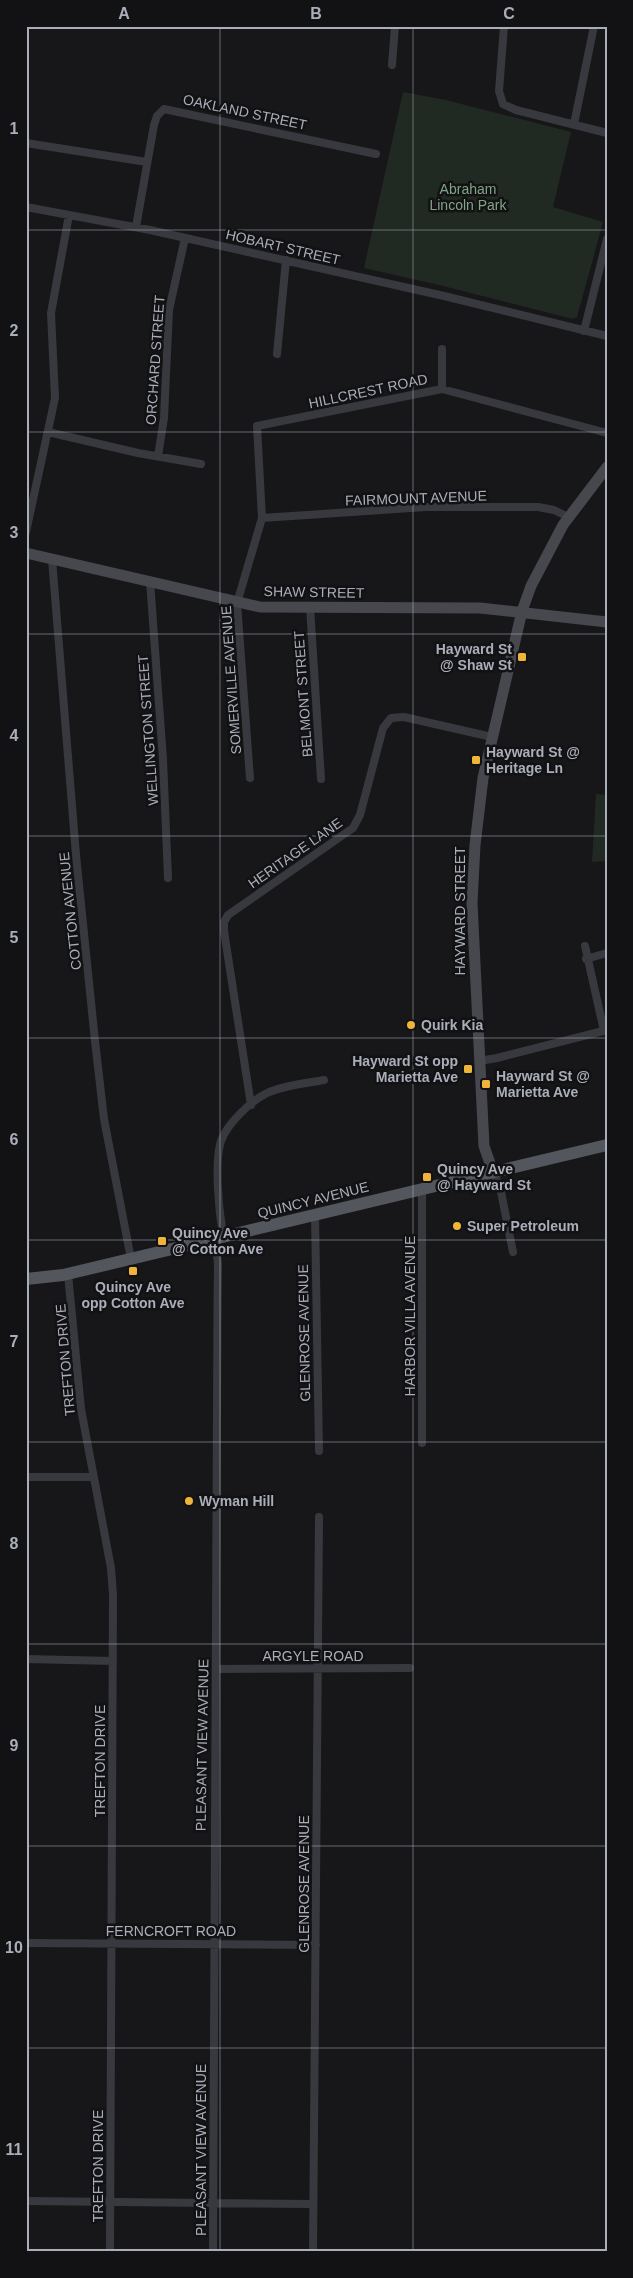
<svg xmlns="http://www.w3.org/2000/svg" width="633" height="2278" font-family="Arial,sans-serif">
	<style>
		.green { fill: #212923 }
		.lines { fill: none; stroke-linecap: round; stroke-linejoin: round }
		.street { stroke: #38393e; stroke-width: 8 }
		.secondary { stroke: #46484e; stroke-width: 11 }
		.primary { stroke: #54565d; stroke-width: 12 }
		.grid { fill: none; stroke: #aaaeb9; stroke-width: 1; stroke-opacity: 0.55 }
		.poi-dot { fill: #efb53a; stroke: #121214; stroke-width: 2 }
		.labels { text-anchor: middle; stroke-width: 5; stroke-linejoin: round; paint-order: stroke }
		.street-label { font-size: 14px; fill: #aaaeb9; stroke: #121214 }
		.park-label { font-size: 14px; fill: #81a484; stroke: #121214 }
		.poi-label { font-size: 14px; font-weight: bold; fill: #aaaeb9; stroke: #121214; text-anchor: start }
		.neatline { fill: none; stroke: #aaaeb9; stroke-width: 2 }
		.grid-label { font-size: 16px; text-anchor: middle; font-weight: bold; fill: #aaaeb9 }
	</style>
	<rect width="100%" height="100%" fill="#171719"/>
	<!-- green -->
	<path class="green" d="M 403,92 L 446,100 L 571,132 L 553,207 L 603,222 L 577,317 L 573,319 L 439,285 L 364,268 Z
		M 596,794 L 607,795 L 607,861 L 592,862 Z"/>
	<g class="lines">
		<!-- street -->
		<path class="street" d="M 504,26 L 499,91 L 503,104 L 516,110 L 607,133
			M 392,65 L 395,26
			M 574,124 L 594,26
			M 26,143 L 147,162
			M 26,207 L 150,230 L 444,296 L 607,336
			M 136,227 L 154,125 L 157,116 L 164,109 L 376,154
			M 584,331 L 607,239
			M 442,349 L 442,389
			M 277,354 L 286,260
			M 48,432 L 138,453 L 201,464
			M 158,456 L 164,418 L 169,310 L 185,238
			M 262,518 L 426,507 L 538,507 L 554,510 L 568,517
			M 26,532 L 55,398 L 51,313 L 69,215
			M 52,559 L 76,855 L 95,1041 L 104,1119 L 131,1259
			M 150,581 L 163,759 L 168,878
			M 310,607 L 321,779
			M 250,778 L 237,603 L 262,518 L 257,426 L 442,389 L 607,433
			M 585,946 L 604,1031
			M 586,959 L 607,953
			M 479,1061 L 497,1058 L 607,1030
			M 251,1105 L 224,931 L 224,922 L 228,915 L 353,828 L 360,815 L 383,728 L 391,718 L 404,717 L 492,737
			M 493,1172 L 500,1187 L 513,1252
			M 422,1189 L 422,1443
			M 315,1215 L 319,1451
			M 224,1237 C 219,1216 214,1162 221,1141 C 227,1124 249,1103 265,1094 C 280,1086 307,1083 324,1080
			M 68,1274 L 81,1409 L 111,1568 L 113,1595 L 110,2252
			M 26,1477 L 93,1477
			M 26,1659 L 113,1661
			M 216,1669 L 410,1668
			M 26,1943 L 316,1945
			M 26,2201 L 313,2204
			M 213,2252 C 214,1922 214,1593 218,1264 L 215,1239
			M 313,2252 L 319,1517"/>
		<!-- secondary -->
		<path class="secondary" d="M 26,553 L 260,607 L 480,608 L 607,622
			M 493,1172 L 484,1146 L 472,903 L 475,845 L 483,778 L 522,611 L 531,586 L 563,525 L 607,467"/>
		<!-- primary -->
		<path class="primary" d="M 26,1279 L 63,1275 L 607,1145"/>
	</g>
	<!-- grid -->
	<path class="grid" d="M 220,26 L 220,2252M 413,26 L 413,2252M 26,230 L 607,230M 26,432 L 607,432M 26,634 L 607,634M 26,836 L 607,836M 26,1038 L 607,1038M 26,1240 L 607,1240M 26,1442 L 607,1442M 26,1644 L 607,1644M 26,1846 L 607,1846M 26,2048 L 607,2048"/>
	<!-- markers -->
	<g class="poi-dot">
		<rect x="517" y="652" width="10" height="10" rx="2.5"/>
		<rect x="471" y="755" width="10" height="10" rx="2.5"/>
		<circle cx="411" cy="1025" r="5"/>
		<rect x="463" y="1064" width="10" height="10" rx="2.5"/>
		<rect x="481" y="1079" width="10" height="10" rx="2.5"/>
		<rect x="422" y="1172" width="10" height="10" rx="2.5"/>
		<circle cx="457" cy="1226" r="5"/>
		<rect x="157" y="1236" width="10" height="10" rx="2.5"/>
		<rect x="128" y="1266" width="10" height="10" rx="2.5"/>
		<circle cx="189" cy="1501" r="5"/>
	</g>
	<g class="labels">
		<!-- street labels -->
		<g class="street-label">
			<text transform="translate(245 112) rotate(12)" y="5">OAKLAND STREET</text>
			<text transform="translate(283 247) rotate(13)" y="5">HOBART STREET</text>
			<text transform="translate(155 360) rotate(-86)" y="5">ORCHARD STREET</text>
			<text transform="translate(368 391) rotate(-12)" y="5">HILLCREST ROAD</text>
			<text transform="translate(416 498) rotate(-2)" y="5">FAIRMOUNT AVENUE</text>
			<text transform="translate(314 592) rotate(1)" y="5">SHAW STREET</text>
			<text transform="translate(231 680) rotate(-94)" y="5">SOMERVILLE AVENUE</text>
			<text transform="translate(303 694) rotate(-94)" y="5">BELMONT STREET</text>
			<text transform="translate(148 730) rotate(-94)" y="5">WELLINGTON STREET</text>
			<text transform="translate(295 853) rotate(-35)" y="5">HERITAGE LANE</text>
			<text transform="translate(70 911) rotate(-96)" y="5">COTTON AVENUE</text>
			<text transform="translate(460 911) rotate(-90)" y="5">HAYWARD STREET</text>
			<text transform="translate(313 1200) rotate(-14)" y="5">QUINCY AVENUE</text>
			<text transform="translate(410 1316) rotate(-90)" y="5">HARBOR VILLA AVENUE</text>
			<text transform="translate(304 1333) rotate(-91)" y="5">GLENROSE AVENUE</text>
			<text transform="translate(65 1360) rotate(-95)" y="5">TREFTON DRIVE</text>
			<text x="313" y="1661">ARGYLE ROAD</text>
			<text transform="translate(202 1745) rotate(-89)" y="5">PLEASANT VIEW AVENUE</text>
			<text transform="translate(100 1761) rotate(-90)" y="5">TREFTON DRIVE</text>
			<text transform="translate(304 1884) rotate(-90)" y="5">GLENROSE AVENUE</text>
			<text x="171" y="1936">FERNCROFT ROAD</text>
			<text transform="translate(201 2150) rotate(-90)" y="5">PLEASANT VIEW AVENUE</text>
			<text transform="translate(98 2166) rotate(-90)" y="5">TREFTON DRIVE</text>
		</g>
		<!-- park labels -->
		<g class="park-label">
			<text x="468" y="194">Abraham<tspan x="468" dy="16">Lincoln Park</tspan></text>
		</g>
		<!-- poi labels -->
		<g class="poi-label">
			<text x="512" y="654" text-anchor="end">Hayward St<tspan x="512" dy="16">@ Shaw St</tspan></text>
			<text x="486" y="757">Hayward St @<tspan x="486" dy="16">Heritage Ln</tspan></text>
			<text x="421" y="1030">Quirk Kia</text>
			<text x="458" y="1066" text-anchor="end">Hayward St opp<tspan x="458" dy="16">Marietta Ave</tspan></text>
			<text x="496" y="1081">Hayward St @<tspan x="496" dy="16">Marietta Ave</tspan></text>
			<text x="437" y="1174">Quincy Ave<tspan x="437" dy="16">@ Hayward St</tspan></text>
			<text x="467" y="1231">Super Petroleum</text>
			<text x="172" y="1238">Quincy Ave<tspan x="172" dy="16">@ Cotton Ave</tspan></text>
			<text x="133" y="1292" text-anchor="middle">Quincy Ave<tspan x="133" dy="16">opp Cotton Ave</tspan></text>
			<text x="199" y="1506">Wyman Hill</text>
		</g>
	</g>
	<!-- border -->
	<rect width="633" height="2278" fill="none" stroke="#121214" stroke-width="55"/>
	<rect x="28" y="28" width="578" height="2222" class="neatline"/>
	<g class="grid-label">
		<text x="124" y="19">A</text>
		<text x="316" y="19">B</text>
		<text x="509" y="19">C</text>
		<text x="14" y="134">1</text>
		<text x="14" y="336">2</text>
		<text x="14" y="538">3</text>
		<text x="14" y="741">4</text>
		<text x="14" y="943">5</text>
		<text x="14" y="1145">6</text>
		<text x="14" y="1347">7</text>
		<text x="14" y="1549">8</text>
		<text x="14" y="1751">9</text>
		<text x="14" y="1953">10</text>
		<text x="14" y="2155">11</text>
	</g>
</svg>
